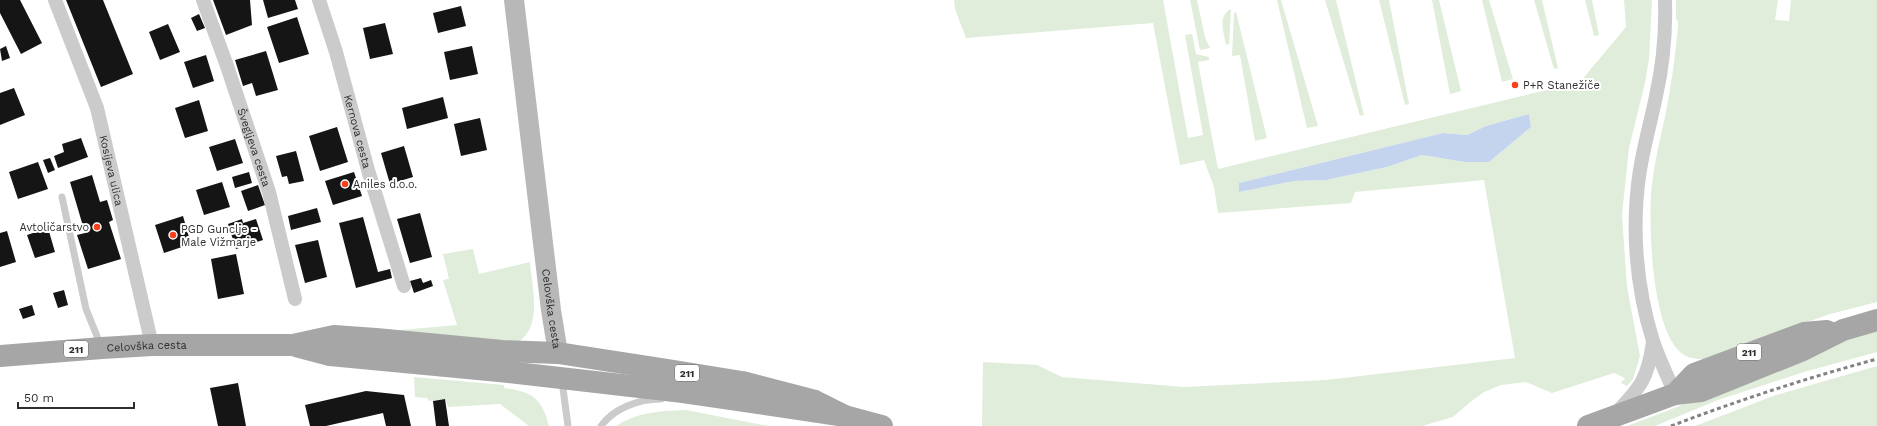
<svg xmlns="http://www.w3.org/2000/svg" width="1877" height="426" font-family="'Work Sans',sans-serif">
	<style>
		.green { fill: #e0edda; fill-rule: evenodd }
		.water { fill: #c4d4ef }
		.building { fill: #151515 }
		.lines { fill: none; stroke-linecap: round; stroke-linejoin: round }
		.lane { stroke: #cbcbcb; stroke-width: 7 }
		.street { stroke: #cbcbcb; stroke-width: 14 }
		.secondary { stroke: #b8b8b8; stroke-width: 20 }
		.primary { stroke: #a6a6a6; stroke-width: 22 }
		.rail { stroke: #838383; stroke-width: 3; stroke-dasharray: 4 3; stroke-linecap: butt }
		.poi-dot { fill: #f7401e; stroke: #fff; stroke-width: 1.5 }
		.labels { text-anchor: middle; stroke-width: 4; stroke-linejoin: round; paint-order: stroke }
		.shield { fill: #fff; stroke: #6d6d6d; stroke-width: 1 }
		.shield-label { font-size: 10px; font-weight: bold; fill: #2e2e2e }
		.poi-label { font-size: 11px; fill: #2e2e2e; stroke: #fff; text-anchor: start }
		.street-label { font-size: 11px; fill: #2e2e2e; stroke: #fff }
	</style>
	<rect width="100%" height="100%" fill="#fff"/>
	<!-- green -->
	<path class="green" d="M 954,0 L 1163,0 L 1188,138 L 1203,135 L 1185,35 L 1192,34 L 1196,54 L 1209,57 L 1209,60 L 1198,62 L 1218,169 L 1580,82 L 1626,27 L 1624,0 L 1652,0 L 1649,59 L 1645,83 L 1629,148 L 1622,215 L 1627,287 L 1640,356 L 1633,379 L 1627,386 L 1621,383 L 1625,378 L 1614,373 L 1552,393 L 1526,382 L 1501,385 L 1484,392 L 1469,403 L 1453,417 L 1422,426 L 982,426 L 983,362 L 1037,365 L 1062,377 L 1184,387 L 1326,380 L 1515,358 L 1484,180 L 1355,192 L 1351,203 L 1218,213 L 1214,187 L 1204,160 L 1180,165 L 1153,23 L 966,38 L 955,9 ZM 1529,114 L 1531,127 L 1489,162 L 1465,162 L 1422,155 L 1387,167 L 1326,180 L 1294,181 L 1239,192 L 1239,183 L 1443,133 L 1467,135 L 1486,126 Z
		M 1190,0 L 1197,0 L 1205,37 L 1210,48 L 1200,50 Z
		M 1277,0 L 1281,0 L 1318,126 L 1307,128 Z
		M 1325,0 L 1336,0 L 1364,115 L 1360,116 Z
		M 1379,0 L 1389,0 L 1409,104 L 1405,105 Z
		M 1432,0 L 1439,0 L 1461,91 L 1450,94 Z
		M 1482,0 L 1489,0 L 1513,79 L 1502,82 Z
		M 1534,0 L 1542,0 L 1558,68 L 1554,69 Z
		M 1585,0 L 1592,0 L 1599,35 L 1594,36 Z
		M 1676,0 L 1778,0 L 1775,20 L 1789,21 L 1791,0 L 1877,0 L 1877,302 L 1830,314 L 1704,359 C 1695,359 1686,358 1679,351 C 1652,324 1649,232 1651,195 C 1653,169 1659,143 1665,117 C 1671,87 1675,58 1678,27 L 1678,21 L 1676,20 Z
		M 1231,9 L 1229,44 L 1226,45 C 1224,33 1217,16 1231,9 Z
		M 1236,12 L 1267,138 L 1255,141 L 1240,55 L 1232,56 L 1234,13 Z
		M 473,249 L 479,274 L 530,262 C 532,288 544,331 514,344 L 367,333 L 457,325 L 443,280 L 449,279 L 443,254 Z
		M 1877,330 L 1877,352 L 1804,372 L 1718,400 L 1655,426 L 1627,426 C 1711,395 1792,357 1877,330 Z
		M 1877,366 L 1877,426 L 1695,426 L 1776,395 Z
		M 414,377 L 504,385 L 504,388 C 532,392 542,398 549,426 L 529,426 L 500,404 L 448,407 L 445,399 L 429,401 L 427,398 L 415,397 Z
		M 686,410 L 768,426 L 616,426 C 637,412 661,411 686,410 Z"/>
	<!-- water -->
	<path class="water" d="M 1529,114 L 1531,127 L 1489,162 L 1465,162 L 1422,155 L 1387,167 L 1326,180 L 1294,181 L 1239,192 L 1239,183 L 1443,133 L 1467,135 L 1486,126 Z"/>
	<!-- building -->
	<path class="building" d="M 0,0 L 20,0 L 42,43 L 21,54 L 0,13 Z
		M 66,0 L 103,0 L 133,74 L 101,87 Z
		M 213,0 L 250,0 L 252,25 L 226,35 Z
		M 263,0 L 295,0 L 298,9 L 268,18 Z
		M 461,6 L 466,26 L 438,33 L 433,13 Z
		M 199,14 L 205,28 L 197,31 L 191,18 Z
		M 297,17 L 309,54 L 279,63 L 267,27 Z
		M 385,23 L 393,54 L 370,59 L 363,28 Z
		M 168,24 L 180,52 L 160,60 L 149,32 Z
		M 6,46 L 10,58 L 2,61 L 0,49 Z
		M 472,46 L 478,74 L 450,80 L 444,52 Z
		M 266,51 L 278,90 L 256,96 L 252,83 L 243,86 L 235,60 Z
		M 206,55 L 214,81 L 193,88 L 184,62 Z
		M 14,88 L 25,115 L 0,125 L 0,93 Z
		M 443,97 L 448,118 L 407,129 L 402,108 Z
		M 199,100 L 208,131 L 185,138 L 175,108 Z
		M 480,118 L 487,150 L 461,156 L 454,124 Z
		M 337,127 L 348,162 L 320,171 L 309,136 Z
		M 81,138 L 88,157 L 58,168 L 54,156 L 64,152 L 62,144 Z
		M 235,139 L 243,163 L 217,171 L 209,147 Z
		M 404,146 L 413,177 L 390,184 L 381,153 Z
		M 296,151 L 304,181 L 289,184 L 287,176 L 282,177 L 276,156 Z
		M 50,158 L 55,170 L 48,173 L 43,160 Z
		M 38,162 L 48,189 L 18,199 L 9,172 Z
		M 249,172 L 252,183 L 235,188 L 232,177 Z
		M 354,172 L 362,196 L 333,205 L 325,181 Z
		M 92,175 L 100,202 L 107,200 L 113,220 L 109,222 L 121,259 L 88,269 L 77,235 L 85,233 L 70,182 Z
		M 222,182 L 230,207 L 204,215 L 196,190 Z
		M 258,185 L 265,205 L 248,211 L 241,191 Z
		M 317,208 L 321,222 L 291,230 L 288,216 Z
		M 420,213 L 432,257 L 410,263 L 397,219 Z
		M 183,216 L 191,244 L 164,253 L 155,225 Z
		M 363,217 L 378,272 L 390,269 L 392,278 L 356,288 L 339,223 Z
		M 242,219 L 243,223 L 256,219 L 263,240 L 236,249 L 228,224 Z
		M 48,228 L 55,252 L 35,258 L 27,235 Z
		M 7,231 L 16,262 L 0,267 L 0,233 Z
		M 318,240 L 327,277 L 305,283 L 295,245 Z
		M 236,254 L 244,294 L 218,299 L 211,259 Z
		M 421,278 L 423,283 L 431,280 L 433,286 L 414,293 L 410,281 Z
		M 64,290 L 68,305 L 58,308 L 53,293 Z
		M 32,305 L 35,315 L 23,319 L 19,309 Z
		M 238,383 L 246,426 L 218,426 L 210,388 Z
		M 366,391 L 404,395 L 411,426 L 386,426 L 383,413 L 326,426 L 310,426 L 305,405 Z
		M 445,399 L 449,426 L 436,426 L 433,401 Z"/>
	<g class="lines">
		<!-- lane -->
		<path class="lane" d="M 62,197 L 86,309 L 101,346
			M 562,381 L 568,426
			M 601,426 C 614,408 639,399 661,399"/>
		<!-- street -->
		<g class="street">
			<path id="s1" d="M 55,0 L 97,108 L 152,345"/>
			<path id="s2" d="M 203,0 L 227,66 L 269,192 L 295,299"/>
			<path id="s3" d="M 319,0 L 336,52 L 368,170 L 404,286"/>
			<path d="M 1665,0 C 1666,32 1663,65 1656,96 C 1651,121 1644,145 1640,170 C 1631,226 1636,287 1653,341 C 1659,359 1668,377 1675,394"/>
			<path d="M 1616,413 C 1641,387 1648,378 1653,342"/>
		</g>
		<!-- secondary -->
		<path class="secondary" id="s4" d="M 514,0 L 551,310 L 558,353"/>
		<!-- primary -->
		<g class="primary">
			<path d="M 296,346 L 330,355 L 499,371 L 683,392 L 845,416 L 882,426"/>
			<path id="s5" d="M 0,356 L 102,348 L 152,345 L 293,345 L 334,336 L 376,339 L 502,351 L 558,353 L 668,370 L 742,382 L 815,401 L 845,416"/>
			<path d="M 1675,394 L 1694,374 L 1804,333 L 1827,331"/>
			<path d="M 1588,426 L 1675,394 L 1701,391 L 1803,350 L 1843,330 L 1877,320"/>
		</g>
		<!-- rail -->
		<path class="rail" d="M 1671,426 C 1739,400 1807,378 1877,359"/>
	</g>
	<!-- markers -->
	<g class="poi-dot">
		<circle cx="1515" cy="85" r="4"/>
		<circle cx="345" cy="184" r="4"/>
		<circle cx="97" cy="227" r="4"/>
		<circle cx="173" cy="235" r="4"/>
	</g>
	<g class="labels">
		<!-- shield labels -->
		<g class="shield">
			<rect x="64" y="341" width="24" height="16" rx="3"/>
			<rect x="1737" y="344" width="24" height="16" rx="3"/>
			<rect x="675" y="365" width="24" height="16" rx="3"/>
		</g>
		<g class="shield-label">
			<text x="76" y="353">211</text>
			<text x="1749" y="356">211</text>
			<text x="687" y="377">211</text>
		</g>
		<!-- poi labels -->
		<g class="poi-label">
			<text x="1523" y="89">P+R Stanežiče</text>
			<text x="353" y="188">Aniles d.o.o.</text>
			<text x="89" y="231" text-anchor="end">Avtoličarstvo</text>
			<text x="181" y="233">PGD Gunclje -<tspan x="181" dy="13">Male Vižmarje</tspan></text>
		</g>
		<!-- street labels -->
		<g class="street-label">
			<text dy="4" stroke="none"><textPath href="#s3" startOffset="137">Kernova cesta</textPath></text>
			<text dy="4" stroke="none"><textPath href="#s2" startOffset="156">Švegljeva cesta</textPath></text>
			<text dy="4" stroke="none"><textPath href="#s1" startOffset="180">Kosijeva ulica</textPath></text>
			<text dy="4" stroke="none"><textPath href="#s4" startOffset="311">Celovška cesta</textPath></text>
			<text dy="4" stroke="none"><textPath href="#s5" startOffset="147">Celovška cesta</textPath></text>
		</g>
	</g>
	<!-- scale -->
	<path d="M18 402v6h116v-6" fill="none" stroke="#2e2e2e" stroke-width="2"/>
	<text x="24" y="402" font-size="12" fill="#2e2e2e" stroke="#ffffff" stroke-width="3" paint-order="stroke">50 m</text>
</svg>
